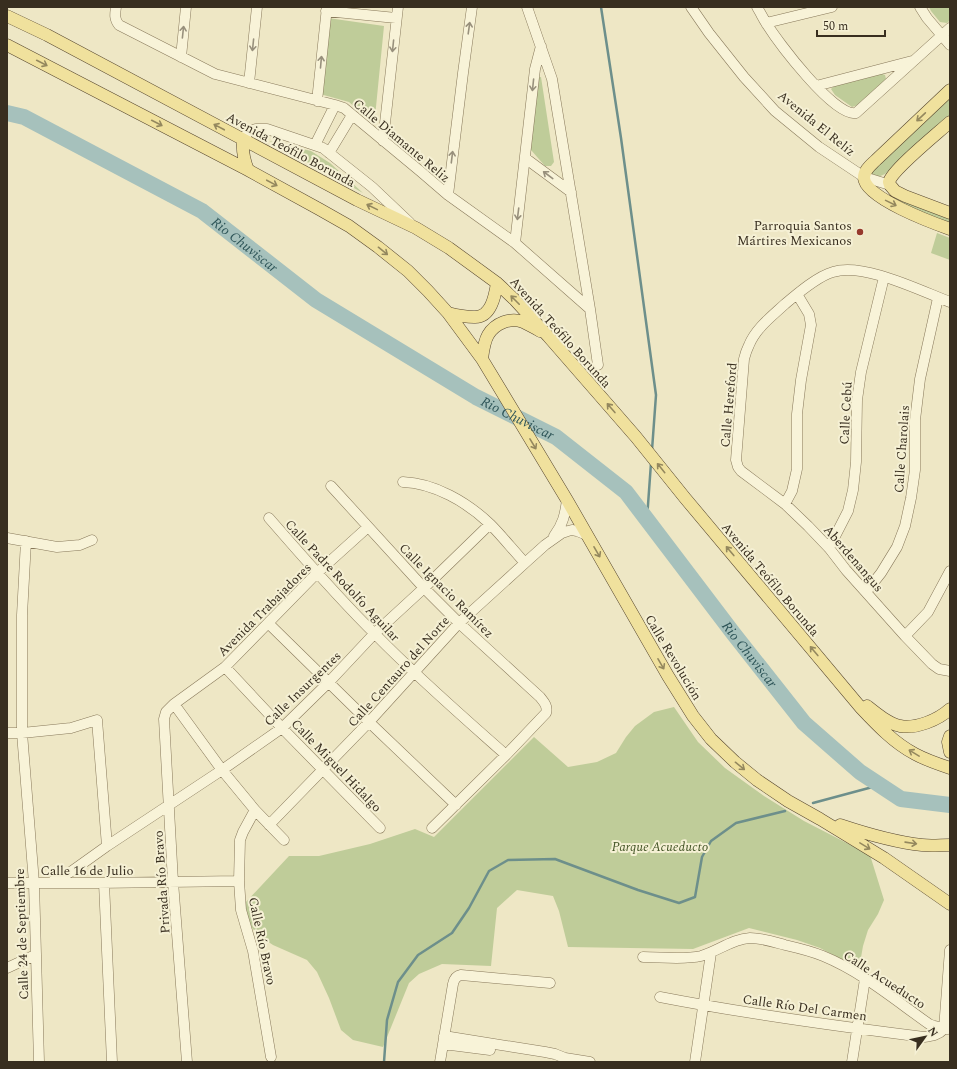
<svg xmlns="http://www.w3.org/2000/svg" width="957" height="1069" font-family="Spectral,serif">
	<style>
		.green { fill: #bfcc99 }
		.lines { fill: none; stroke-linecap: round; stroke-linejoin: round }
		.stream { stroke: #6d8f8b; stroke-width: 2.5 }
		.river { stroke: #a6c1bc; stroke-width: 16 }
		.minor-casing { stroke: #88795b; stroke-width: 11 }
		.major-casing { stroke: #56462f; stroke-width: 13 }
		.minor { stroke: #f8f3d8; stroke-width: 10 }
		.major { stroke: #f0e19d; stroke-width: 12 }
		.oneway { stroke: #98907c }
		.oneway2 { stroke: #94885e }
		.poi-dot { fill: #96392c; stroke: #f5f0d4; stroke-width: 1.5 }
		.labels { text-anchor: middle; stroke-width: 4; stroke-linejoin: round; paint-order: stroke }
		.street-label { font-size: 13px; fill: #382e1f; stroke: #f5f0d4 }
		.poi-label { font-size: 13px; fill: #382e1f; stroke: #f5f0d4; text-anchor: end }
		.park-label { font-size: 13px; font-style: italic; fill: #435426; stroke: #f5f0d4 }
		.water-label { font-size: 14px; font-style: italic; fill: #2e5558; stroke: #f5f0d4 }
	</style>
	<rect width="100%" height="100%" fill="#eee7c5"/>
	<!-- green -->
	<path class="green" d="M 929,7 L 950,7 L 950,20 L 947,23 L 940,22 L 931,11 Z
		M 328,18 L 384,26 L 375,117 L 368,119 L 349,102 L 320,94 Z
		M 880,73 L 885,75 L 886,79 L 884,82 L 858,105 L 852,107 L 835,95 L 831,89 L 834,86 Z
		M 541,77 L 554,162 L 551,166 L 545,166 L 531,150 L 529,146 L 536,78 Z
		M 950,98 L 950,115 L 885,174 L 878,177 L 872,174 L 871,170 Z
		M 269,141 L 311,151 L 330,163 L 363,193 Z
		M 896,196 L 950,216 L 950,224 L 896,204 L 893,199 Z
		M 937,233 L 950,238 L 950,260 L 931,253 Z
		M 674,707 L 698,742 L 725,768 L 764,796 L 804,821 L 870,855 L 884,900 L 878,914 L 868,930 L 863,946 L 859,969 L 820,948 L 797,940 L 749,928 L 693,949 L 568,947 L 559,911 L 553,896 L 517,890 L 497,908 L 491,966 L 442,964 L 419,974 L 409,983 L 383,1047 L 353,1040 L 341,1030 L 329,998 L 317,972 L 307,960 L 273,945 L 261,937 L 252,928 L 247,916 L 245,903 L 289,856 L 319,856 L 370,844 L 415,829 L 434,837 L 534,737 L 568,767 L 597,762 L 616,753 L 626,737 L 635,726 L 654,712 Z"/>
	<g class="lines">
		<!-- stream -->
		<path class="stream" d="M 601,7 L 621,138 L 656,395 L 652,450
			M 647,519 L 651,463
			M 813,803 L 880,785
			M 384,1062 L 387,1020 L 398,982 L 418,955 L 452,933 L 469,908 L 489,871 L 508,860 L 555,859 L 638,890 L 679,903 L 695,897 L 702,857 L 711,841 L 736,823 L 785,811"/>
		<!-- river -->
		<path class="river" id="s1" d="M 7,113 L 24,117 L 202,211 L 316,300 L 476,397 L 556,437 L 626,492 L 733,633 L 804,723 L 860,772 L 901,799 L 950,805"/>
		<defs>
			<path id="minor" d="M 116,7 C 115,14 114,19 119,25 L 215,74 L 335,105 L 344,108 L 420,171 L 448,195 L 515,243 L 590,309
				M 527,7 L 552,79 L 590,309 L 598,365
				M 691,7 L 709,33 L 744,77 L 775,111 L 819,147 L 864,177 L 890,185
				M 757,7 C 760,12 763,18 766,23 C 778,42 834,117 856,113 L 950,28
				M 920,7 L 927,18 L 950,45
				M 326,11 L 396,18
				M 766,23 L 832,7
				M 181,57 L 186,7
				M 249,83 L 257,7
				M 816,86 L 912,61
				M 317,101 L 327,7
				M 243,140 L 248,132 L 256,129 L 267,129 L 323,148 L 372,187 L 410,223
				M 383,141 L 398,7
				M 315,145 L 335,105
				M 329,153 L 352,115
				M 525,158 L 571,192
				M 448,195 L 463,73 L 472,7
				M 515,243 L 535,69 L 541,46
				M 950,302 C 921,291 863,262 833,272 C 818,276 798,293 785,304 C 772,316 756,328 749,345 C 747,349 745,355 744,359 L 736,460 L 738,467 L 741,471 L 785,504 L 808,526 L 829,548 L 846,570 L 905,636 L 932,664 L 939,669 L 950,671
				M 403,482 C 434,483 467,502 490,524 C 502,536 513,550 525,563
				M 331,486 L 424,588 L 459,623 L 540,697 C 544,702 548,706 546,713 L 506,755 L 432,828
				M 785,504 L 792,491 L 797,469 L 797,414 L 801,380 L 811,325 L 809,314 L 797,294
				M 269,518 C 304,558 338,598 376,635 C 417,677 462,716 506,755
				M 554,536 C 563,524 565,515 567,500
				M 7,538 L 57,547 L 80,545 L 92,540
				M 26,541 L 22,615 L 22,733 L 34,883 L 39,1062
				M 829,548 L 848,511 L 853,490 L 856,462 L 857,400 L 861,372 L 884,277
				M 866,592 L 881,573 L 897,547 L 905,526 L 911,498 L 915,470 L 915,420 L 920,379 L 938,298
				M 268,623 L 369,722 L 456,805
				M 905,636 L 928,612 L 950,571
				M 225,667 L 282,728 L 380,828
				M 174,704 L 222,770 L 255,810 L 284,840
				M 7,733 L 22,733 L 71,728 L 97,720 L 107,846
				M 255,810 L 243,832 L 240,840 L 239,881 L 241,910 L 253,951 L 271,1057
				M 269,825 L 369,722 L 459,623 L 525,563 L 545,545 L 562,533 L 568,531 L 572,530 L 577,531 L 587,535
				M 7,883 L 97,883 L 239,881
				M 50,883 L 72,871 L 107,846 L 222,770 L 282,728 L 329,682 L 374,634 L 424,588 L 490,524
				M 104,883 L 112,1062
				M 643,957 C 661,957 684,960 701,956 C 718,951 732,939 750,938 C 762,938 774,942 785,945 C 798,948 811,951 823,956 C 862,972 895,1000 929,1024 L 934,1026 L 948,1029
				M 7,968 L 35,955
				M 660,997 C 747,1014 836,1026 924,1037 C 933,1036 938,1035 944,1029 L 950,950
				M 444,1036 L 545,1052 L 555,1054 L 565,1058 L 590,1062
				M 443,1044 L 490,1050
				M 187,1062 L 173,882 L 164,719 L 166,712 L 174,704 L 225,667 L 317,573 L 368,527
				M 440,1062 L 453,984 C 454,979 456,976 461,975 L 550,983
				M 695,1062 L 711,953
				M 852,1062 L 865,979"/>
			<path id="major" d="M 7,16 L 47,35 L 357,200 L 416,228 L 449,248 L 497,283 L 515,300 L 548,336 L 636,437 L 685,498 L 861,708 C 877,725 894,743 915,754 C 926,760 938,764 950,768
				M 7,45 L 248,170 L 319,209 L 349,226 L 378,247 L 408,271 L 428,291 L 448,313 L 482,359 L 567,500 L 668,676 L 693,716 L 711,739 L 735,762 L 757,780 L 788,801 L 820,819 L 884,858 L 950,904
				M 950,90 L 876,160 C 871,165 864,170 864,178 C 865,198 933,223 950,229
				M 950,122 C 938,133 892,170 889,182 L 890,185 L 895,191 L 905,196 L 950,213
				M 243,140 C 242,151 244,160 248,170
				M 448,313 C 456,315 465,317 474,317 C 491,318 495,296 497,283
				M 482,359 C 483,351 484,342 488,335 C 495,323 511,317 523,322 C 529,325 535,328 540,331
				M 867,706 C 877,714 888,723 900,726 C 916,729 938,720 950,709
				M 950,736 L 948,742 L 950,752
				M 840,825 C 867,834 894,842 922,845 C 931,846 941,845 950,845"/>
		</defs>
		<!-- minor casing -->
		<use href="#minor" class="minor-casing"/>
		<!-- major casing -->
		<use href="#major" class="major-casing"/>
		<!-- minor -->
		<use href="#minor" class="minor"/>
		<!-- major -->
		<use href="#major" class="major"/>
	</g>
	<!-- one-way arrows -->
	<defs><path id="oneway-shaft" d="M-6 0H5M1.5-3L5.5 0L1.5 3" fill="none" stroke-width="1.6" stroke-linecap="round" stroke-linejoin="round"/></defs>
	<g class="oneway">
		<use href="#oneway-shaft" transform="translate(469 28) rotate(-82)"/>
		<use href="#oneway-shaft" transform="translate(183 32) rotate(-84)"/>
		<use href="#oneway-shaft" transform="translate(253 45) rotate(96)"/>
		<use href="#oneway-shaft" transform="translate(393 46) rotate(96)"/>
		<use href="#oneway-shaft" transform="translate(321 62) rotate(-85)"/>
		<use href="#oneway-shaft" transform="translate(533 85) rotate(96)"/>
		<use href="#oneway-shaft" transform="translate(452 157) rotate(-83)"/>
		<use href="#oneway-shaft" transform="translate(548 175) rotate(-143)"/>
		<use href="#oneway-shaft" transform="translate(518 214) rotate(97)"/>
	</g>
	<g class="oneway2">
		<use href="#oneway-shaft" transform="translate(42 63) rotate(27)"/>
		<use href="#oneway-shaft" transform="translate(921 117) rotate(137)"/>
		<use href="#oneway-shaft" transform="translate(157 123) rotate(27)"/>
		<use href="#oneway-shaft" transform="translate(219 127) rotate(-152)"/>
		<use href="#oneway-shaft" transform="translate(272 183) rotate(28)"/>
		<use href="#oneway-shaft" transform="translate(891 203) rotate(26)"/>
		<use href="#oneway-shaft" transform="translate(372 207) rotate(-154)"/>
		<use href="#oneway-shaft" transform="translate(383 251) rotate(39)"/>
		<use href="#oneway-shaft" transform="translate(515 300) rotate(-135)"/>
		<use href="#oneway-shaft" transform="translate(611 408) rotate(-131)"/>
		<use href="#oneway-shaft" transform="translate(533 444) rotate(59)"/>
		<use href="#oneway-shaft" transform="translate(661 468) rotate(-129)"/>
		<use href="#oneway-shaft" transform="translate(730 551) rotate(-130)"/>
		<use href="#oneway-shaft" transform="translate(597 552) rotate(60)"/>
		<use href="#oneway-shaft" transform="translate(814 651) rotate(-130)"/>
		<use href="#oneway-shaft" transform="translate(661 664) rotate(60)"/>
		<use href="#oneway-shaft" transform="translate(914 753) rotate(-149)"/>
		<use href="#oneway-shaft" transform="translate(740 766) rotate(39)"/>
		<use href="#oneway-shaft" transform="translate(911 843) rotate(8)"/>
		<use href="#oneway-shaft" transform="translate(865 846) rotate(31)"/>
	</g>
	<!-- markers -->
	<circle class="poi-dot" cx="860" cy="232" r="4"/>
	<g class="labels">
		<!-- street labels -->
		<g class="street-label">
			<text transform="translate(817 123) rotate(39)" y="5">Avenida El Relíz</text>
			<text transform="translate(402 140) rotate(40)" y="5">Calle Diamante Reliz</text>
			<text transform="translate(291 149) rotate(28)" y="5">Avenida Teófilo Borunda</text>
			<text transform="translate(561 332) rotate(48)" y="5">Avenida Teófilo Borunda</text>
			<text transform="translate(728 405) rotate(-85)" y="5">Calle Hereford</text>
			<text transform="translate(845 413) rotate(-87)" y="5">Calle Cebú</text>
			<text transform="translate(901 449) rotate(-86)" y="5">Calle Charolais</text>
			<text transform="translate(854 558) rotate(49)" y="5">Aberdenangus</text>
			<text transform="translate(771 579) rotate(50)" y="5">Avenida Teófilo Borunda</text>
			<text transform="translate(343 580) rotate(47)" y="5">Calle Padre Rodolfo Aguilar</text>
			<text transform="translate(447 590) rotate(45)" y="5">Calle Ignacio Ramírez</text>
			<text transform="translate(264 609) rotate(-45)" y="5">Avenida Trabajadores</text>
			<text transform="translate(674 657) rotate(59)" y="5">Calle Revolución</text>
			<text transform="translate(398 671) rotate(-48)" y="5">Calle Centauro del Norte</text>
			<text transform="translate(302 688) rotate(-44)" y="5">Calle Insurgentes</text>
			<text transform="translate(337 765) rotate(46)" y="5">Calle Miguel Hidalgo</text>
			<text x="87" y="875">Calle 16 de Julio</text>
			<text transform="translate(161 882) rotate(-94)" y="5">Privada Río Bravo</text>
			<text transform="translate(21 934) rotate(-92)" y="5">Calle 24 de Septiembre</text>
			<text transform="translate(263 941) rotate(78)" y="5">Calle Río Bravo</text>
			<text transform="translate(885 979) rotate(33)" y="5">Calle Acueducto</text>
			<text transform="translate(805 1007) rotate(8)" y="5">Calle Río Del Carmen</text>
		</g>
		<!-- poi labels -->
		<g class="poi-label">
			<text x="852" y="230">Parroquia Santos<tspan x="852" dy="15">Mártires Mexicanos</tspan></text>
		</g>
		<!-- park labels -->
		<g class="park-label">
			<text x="660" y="851">Parque Acueducto</text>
		</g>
		<!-- water labels -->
		<g class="water-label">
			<text dy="5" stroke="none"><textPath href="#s1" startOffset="273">Rio Chuviscar</textPath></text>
			<text dy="5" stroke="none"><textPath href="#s1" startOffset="597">Rio Chuviscar</textPath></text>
			<text dy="5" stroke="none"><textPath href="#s1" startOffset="933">Rio Chuviscar</textPath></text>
		</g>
	</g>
	<!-- border -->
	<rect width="957" height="1069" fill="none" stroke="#382e1f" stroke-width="16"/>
	<!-- north arrow -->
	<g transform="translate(925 1037) rotate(57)" stroke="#f5f0d4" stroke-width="3" paint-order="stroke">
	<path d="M0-3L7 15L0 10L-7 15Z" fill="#382e1f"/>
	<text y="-6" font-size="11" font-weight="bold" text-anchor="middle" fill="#382e1f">N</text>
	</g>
	<!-- scale -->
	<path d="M817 30v6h68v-6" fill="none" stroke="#382e1f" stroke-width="2"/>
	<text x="823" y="30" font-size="12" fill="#382e1f" stroke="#f5f0d4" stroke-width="3" paint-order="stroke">50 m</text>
</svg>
